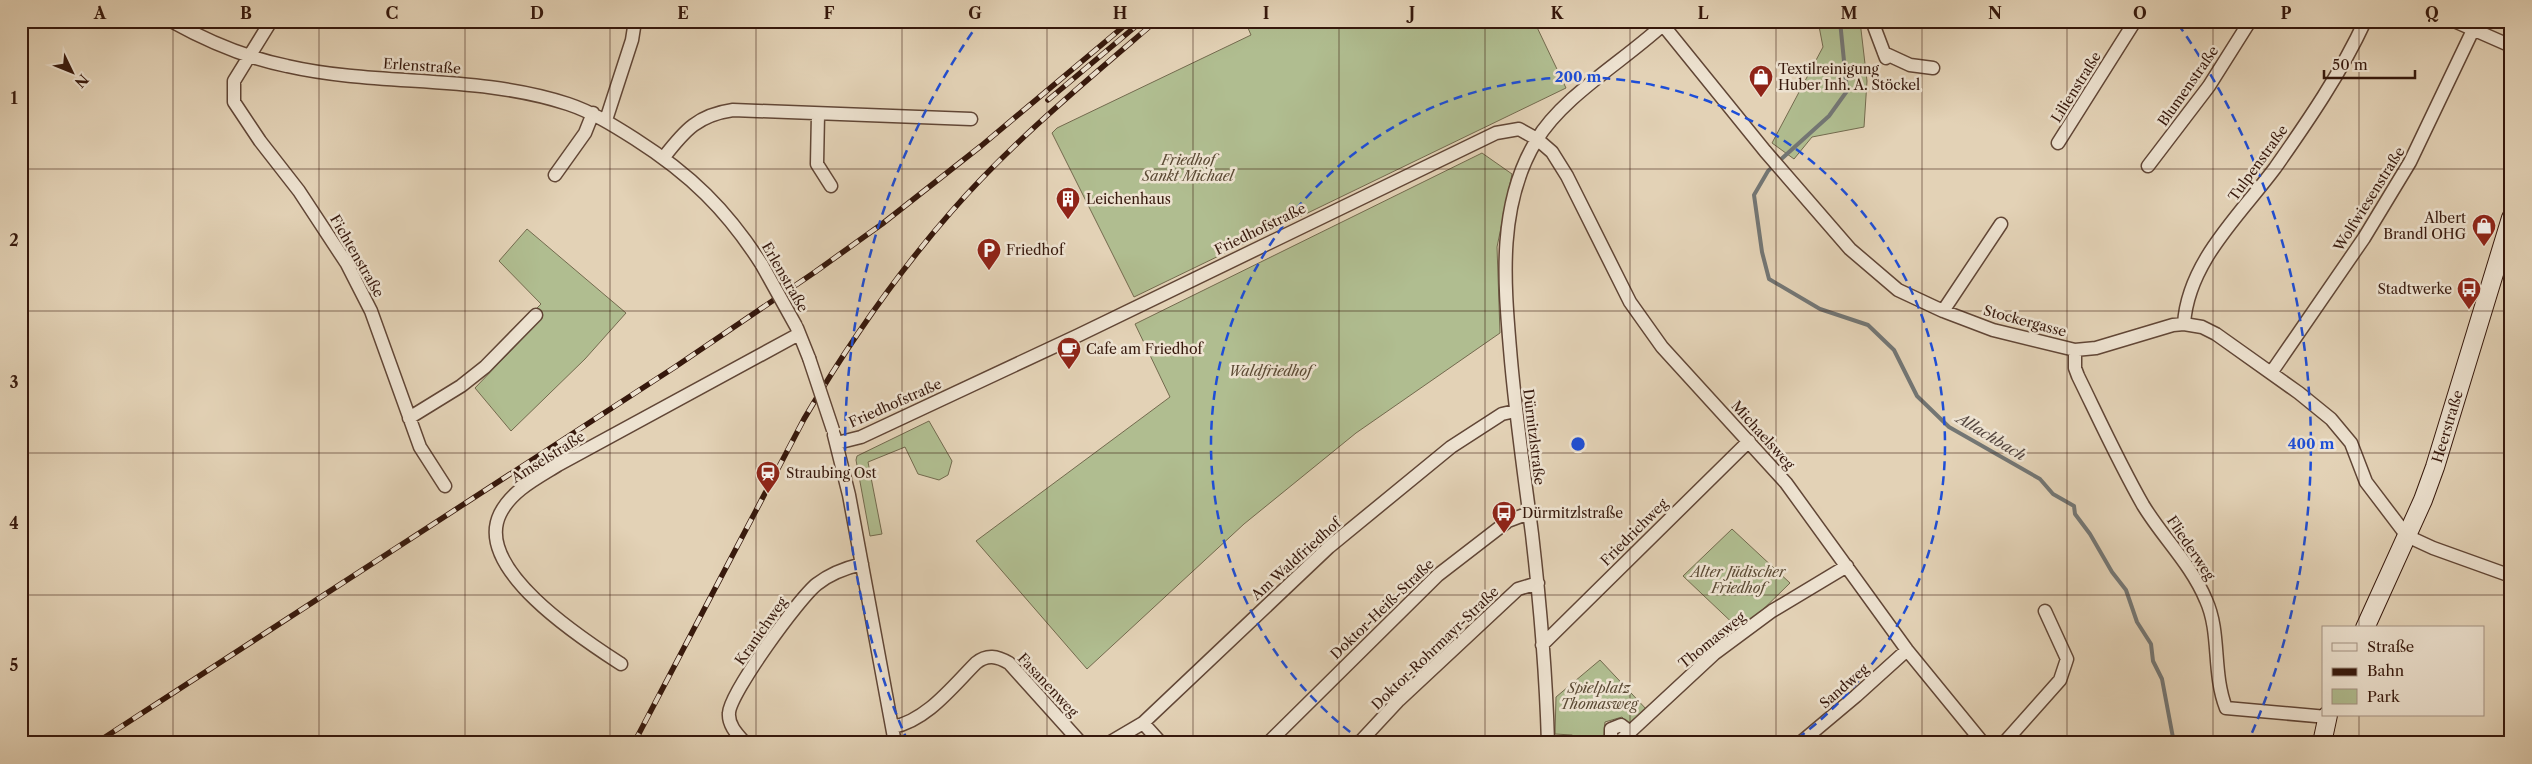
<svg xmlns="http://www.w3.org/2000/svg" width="2532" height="764" font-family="'Libre Caslon Text',serif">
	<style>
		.green { fill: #b0bd90; stroke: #736a4e }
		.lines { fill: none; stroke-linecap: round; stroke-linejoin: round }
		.stream { stroke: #737674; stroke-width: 4 }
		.street-casing { stroke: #614636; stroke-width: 15 }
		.secondary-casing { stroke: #36180c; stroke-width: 20 }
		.street { stroke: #ede2d0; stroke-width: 12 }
		.secondary { stroke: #ede2d0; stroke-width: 18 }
		.rail-casing { stroke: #36180c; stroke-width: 5.5 }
		.rail { stroke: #ede2d0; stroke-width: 4; stroke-dasharray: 11; stroke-linecap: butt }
		.street-bridge-casing { stroke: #614636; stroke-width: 15; stroke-linecap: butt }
		.street-bridge { stroke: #ede2d0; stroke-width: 12 }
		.grid { fill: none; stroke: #36180c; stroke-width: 1; stroke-opacity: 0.55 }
		.ring { fill: none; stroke: #1d4ed8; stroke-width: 2.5; stroke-dasharray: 9 6 }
		.labels { text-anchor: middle; stroke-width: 5; stroke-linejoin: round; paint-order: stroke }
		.street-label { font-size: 14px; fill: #36180c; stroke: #ede2d0 }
		.poi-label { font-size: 14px; fill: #36180c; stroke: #ede2d0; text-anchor: start }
		.park-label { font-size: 14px; font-style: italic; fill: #5b4a34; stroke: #ede2d0 }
		.water-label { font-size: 15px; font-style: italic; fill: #554740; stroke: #ede2d0 }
		.centre { fill: #1d4ed8; stroke: #ede2d0; stroke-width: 2.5 }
		.ring-label { font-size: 15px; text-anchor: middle; font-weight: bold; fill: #1d4ed8; stroke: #ede2d0; stroke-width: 5; stroke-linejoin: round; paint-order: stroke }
		.neatline { fill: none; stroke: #36180c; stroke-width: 2 }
		.grid-label { font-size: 16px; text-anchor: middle; font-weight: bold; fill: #36180c }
	</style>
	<rect width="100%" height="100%" fill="#e3d2b6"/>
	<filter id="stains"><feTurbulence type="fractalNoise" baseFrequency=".004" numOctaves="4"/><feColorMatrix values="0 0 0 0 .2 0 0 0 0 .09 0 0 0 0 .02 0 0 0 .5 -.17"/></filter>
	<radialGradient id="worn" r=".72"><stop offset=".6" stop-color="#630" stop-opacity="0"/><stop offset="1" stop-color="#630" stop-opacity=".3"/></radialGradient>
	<!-- green -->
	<path class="green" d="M 1245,21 L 1534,21 L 1566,88 L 1134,297 L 1052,133 L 1057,128 L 1251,35 Z
		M 1818,21 L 1860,21 L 1867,81 L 1864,127 L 1812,137 L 1794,159 L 1772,143 L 1823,47 Z
		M 1482,153 L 1512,174 L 1497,247 L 1500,333 L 1356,433 L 1244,524 L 1087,669 L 976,541 L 1170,397 L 1135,324 Z
		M 527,229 L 626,313 L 585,359 L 511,431 L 475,388 L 542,318 L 535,310 L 541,304 L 499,261 Z
		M 929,421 L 952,461 L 948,475 L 939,480 L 918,474 L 905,447 L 868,462 L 882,534 L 870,536 L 856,460 L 857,456 Z
		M 1732,529 L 1790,583 L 1741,631 L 1683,576 Z
		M 1600,660 L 1647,710 L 1631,726 L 1622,717 L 1605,722 L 1604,736 L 1600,743 L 1584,743 L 1572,735 L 1555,734 L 1556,697 Z"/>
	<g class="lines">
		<!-- stream -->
		<path class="stream" d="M 1840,21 L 1847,91 L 1829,116 L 1768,171 L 1754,195 L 1762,252 L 1769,279 L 1820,309 L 1868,325 L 1894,350 L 1917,396 L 1949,427 L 2040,479 L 2053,494 L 2074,506 L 2075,514 L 2090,534 L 2112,572 L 2126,590 L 2137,622 L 2151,644 L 2153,661 L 2162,679 L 2174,743"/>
		<defs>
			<path id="street" d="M 171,21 C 207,41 247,58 287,66 C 379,87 477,74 568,104 C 592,112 613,125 635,139 C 690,174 727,210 762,265
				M 271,21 L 234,81 L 234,102 L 260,141 L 299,191 L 347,264 L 371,311 L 420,447 L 445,486
				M 1872,21 L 1886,58
				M 2454,21 L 2511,46
				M 1663,25 L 1765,151 L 1850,249 L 1898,290 L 1943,311 L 1993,330 L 2075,350 L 2096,348 L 2173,325 L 2184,324 L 2202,327 L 2216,334 L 2299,393 L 2331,419 L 2351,443 L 2366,482 L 2407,536 L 2433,548 L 2511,576
				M 1884,53 L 1910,65 L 1933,68
				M 818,114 L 817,164 L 831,186
				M 606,120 L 632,40 L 635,21
				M 2058,143 L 2135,21
				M 664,157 C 685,130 698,115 733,110 L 971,119
				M 2148,166 L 2209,86 L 2250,21
				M 555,175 L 585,133 L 593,113
				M 1943,311 L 2001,224
				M 2184,324 C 2188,262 2240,215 2275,168 C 2308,121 2341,73 2365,21
				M 797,328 L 809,358
				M 2075,350 L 2075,368 L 2078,376 C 2099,419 2119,463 2143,505 C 2163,538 2191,564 2206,600 C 2221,633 2212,672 2226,708 L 2327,717
				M 2271,373 L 2364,238 L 2410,162 L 2473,30
				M 409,418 L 461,386 L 485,367 L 536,315
				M 834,435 L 849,495 L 895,743
				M 837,443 L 861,437 L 1079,335 L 1496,133 L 1519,129 L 1537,139 L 1552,152 L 1567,176 L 1630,302 L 1662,347 L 1786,483 L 1907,650 L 1983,743
				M 1542,645 L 1749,441
				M 621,664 C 584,640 473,569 500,514 C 511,491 537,478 558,465 L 799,334
				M 1143,723 L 1161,743
				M 893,727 C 927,720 952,687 976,663 C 987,654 997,656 1009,663 L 1081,743
				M 1630,732 L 1621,725 L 1611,729 L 1611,737 L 1618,743 L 1714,654 L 1772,611 L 1847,566
				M 745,743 C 737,734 728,725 729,713 C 730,693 799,598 817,584 C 831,573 845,568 862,564
				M 1109,743 L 1143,723 L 1329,547 L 1451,447 L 1502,414 L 1515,411
				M 1268,743 L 1438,575 L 1508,521 L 1529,513
				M 1359,743 L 1399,700 L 1518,589 L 1538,583
				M 1548,743 C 1546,673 1540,603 1532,534 C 1524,472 1515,411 1510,349 C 1504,279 1498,204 1536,141 C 1563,95 1629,58 1667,21
				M 1800,743 L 1856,696 L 1907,650
				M 2004,743 L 2060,680 L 2067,659 L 2045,611"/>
			<g id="secondary">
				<path id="s1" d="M 2365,628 L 2423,500 L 2435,467 L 2511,218"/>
				<path d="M 2322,743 L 2328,715"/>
			</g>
		</defs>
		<!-- street casing -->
		<use href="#street" class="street-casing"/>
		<!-- secondary casing -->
		<use href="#secondary" class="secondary-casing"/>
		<!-- street -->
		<use href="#street" class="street"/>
		<!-- secondary -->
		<use href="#secondary" class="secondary"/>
		<defs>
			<path id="rail" d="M 1048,100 L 1142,21
				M 96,743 L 675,367 L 815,272 L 882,224 L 981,146 L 1130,21
				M 634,743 L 804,419 C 847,346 895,276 951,212 C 1012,142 1085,82 1156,21"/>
		</defs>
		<!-- rail casing -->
		<use href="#rail" class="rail-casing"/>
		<!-- rail -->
		<use href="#rail" class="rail"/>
		<defs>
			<path id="street-bridge" d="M 762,265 L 796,326
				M 809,358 L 833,430"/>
		</defs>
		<!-- street-bridge casing -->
		<use href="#street-bridge" class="street-bridge-casing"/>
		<!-- street-bridge -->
		<use href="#street-bridge" class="street-bridge"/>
	</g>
	<!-- grid -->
	<path class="grid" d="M 173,21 L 173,743M 319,21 L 319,743M 465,21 L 465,743M 610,21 L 610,743M 756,21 L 756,743M 902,21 L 902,743M 1047,21 L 1047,743M 1193,21 L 1193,743M 1339,21 L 1339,743M 1485,21 L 1485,743M 1630,21 L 1630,743M 1776,21 L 1776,743M 1922,21 L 1922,743M 2067,21 L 2067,743M 2213,21 L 2213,743M 2359,21 L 2359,628M 21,169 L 2511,169M 21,311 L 2511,311M 21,453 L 2511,453M 21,595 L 2511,595M 2359,715 L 2359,743"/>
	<!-- distance rings -->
	<g class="ring">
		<path d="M1362 741A367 367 0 1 1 1794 741"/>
		<path d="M908 742A733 733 0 0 1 978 24M2178 24A733 733 0 0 1 2248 742"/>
	</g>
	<!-- icons -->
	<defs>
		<symbol id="shop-pin" viewBox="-11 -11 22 30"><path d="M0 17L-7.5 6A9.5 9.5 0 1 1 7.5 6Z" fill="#8f2418" stroke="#ede2d0"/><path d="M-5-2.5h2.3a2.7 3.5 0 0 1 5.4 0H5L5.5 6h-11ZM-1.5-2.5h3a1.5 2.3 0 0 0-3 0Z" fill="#fff"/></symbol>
		<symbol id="building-pin" viewBox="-11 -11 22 30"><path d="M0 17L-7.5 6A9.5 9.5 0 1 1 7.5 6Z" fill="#8f2418" stroke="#ede2d0"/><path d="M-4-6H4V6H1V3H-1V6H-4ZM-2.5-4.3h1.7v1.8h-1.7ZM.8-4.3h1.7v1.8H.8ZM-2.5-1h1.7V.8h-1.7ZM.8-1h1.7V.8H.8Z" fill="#fff"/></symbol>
		<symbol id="parking-pin" viewBox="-11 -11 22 30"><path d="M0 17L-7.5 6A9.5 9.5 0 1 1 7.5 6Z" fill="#8f2418" stroke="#ede2d0"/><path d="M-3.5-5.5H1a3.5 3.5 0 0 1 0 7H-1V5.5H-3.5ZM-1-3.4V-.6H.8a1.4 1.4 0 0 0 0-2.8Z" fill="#fff"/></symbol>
		<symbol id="bus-pin" viewBox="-11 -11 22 30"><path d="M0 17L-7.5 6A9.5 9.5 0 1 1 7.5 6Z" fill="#8f2418" stroke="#ede2d0"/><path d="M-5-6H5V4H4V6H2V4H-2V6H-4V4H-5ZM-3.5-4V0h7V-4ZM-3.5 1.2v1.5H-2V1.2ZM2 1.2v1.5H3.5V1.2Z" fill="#fff"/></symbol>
		<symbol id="cafe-pin" viewBox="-11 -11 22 30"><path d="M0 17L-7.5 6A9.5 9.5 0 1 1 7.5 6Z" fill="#8f2418" stroke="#ede2d0"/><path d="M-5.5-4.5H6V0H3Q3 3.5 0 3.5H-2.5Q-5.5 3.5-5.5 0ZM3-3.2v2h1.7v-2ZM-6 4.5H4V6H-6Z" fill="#fff"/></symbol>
		<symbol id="station-pin" viewBox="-11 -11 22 30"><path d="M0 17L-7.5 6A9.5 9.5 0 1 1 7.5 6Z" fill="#8f2418" stroke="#ede2d0"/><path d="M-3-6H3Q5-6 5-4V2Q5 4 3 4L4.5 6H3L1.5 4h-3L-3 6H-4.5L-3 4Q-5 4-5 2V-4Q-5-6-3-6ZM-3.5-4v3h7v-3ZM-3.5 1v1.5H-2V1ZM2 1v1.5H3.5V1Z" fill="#fff"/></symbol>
	</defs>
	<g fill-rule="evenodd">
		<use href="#shop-pin" x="1747" y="63" width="28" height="38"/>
		<use href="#building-pin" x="1054" y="185" width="28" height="38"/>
		<use href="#shop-pin" x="2470" y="212" width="28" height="38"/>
		<use href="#parking-pin" x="975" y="236" width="28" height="38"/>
		<use href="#bus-pin" x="2455" y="275" width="28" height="38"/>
		<use href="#cafe-pin" x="1055" y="335" width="28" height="38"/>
		<use href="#station-pin" x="754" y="459" width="28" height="38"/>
		<use href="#bus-pin" x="1490" y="499" width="28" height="38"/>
	</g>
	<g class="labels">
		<!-- street labels -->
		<g class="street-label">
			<text transform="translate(422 66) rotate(4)" y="5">Erlenstraße</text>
			<text transform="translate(2188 86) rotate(-55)" y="5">Blumenstraße</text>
			<text transform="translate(2076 87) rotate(-58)" y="5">Lilienstraße</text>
			<text transform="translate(2258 163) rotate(-54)" y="5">Tulpenstraße</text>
			<text transform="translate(2369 199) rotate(-58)" y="5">Wolfwiesenstraße</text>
			<text transform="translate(1260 229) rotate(-26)" y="5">Friedhofstraße</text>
			<text transform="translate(357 256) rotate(60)" y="5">Fichtenstraße</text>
			<text transform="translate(785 277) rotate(60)" y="5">Erlenstraße</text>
			<text transform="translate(2025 321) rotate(15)" y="5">Stockergasse</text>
			<text transform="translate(895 403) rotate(-24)" y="5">Friedhofstraße</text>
			<text dy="5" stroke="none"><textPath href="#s1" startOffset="218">Heerstraße</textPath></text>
			<text transform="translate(1763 435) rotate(48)" y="5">Michaelsweg</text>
			<text transform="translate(1534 437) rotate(83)" y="5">Dürnitzlstraße</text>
			<text transform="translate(548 457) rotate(-32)" y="5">Amselstraße</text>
			<text transform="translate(1634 532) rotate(-45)" y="5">Friedrichweg</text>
			<text transform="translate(2191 548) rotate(56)" y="5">Fliederweg</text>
			<text transform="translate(1296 559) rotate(-42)" y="5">Am Waldfriedhof</text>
			<text transform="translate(1382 609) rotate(-44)" y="5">Doktor-Heiß-Straße</text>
			<text transform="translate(761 631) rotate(-55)" y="5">Kranichweg</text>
			<text transform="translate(1712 640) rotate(-39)" y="5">Thomasweg</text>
			<text transform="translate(1435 648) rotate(-44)" y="5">Doktor-Rohrmayr-Straße</text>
			<text transform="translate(1048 685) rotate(47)" y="5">Fasanenweg</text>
			<text transform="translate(1844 686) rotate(-41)" y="5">Sandweg</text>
		</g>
		<!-- poi labels -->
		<g class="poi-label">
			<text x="1778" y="74">Textilreinigung<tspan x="1778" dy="16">Huber Inh. A. Stöckel</tspan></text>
			<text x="1086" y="204">Leichenhaus</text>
			<text x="2466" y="223" text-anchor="end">Albert<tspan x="2466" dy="16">Brandl OHG</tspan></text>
			<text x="1006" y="255">Friedhof</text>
			<text x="2452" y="294" text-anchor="end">Stadtwerke</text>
			<text x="1086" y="354">Cafe am Friedhof</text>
			<text x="786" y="478">Straubing Ost</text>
			<text x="1522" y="518">Dürmitzlstraße</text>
		</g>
		<!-- park labels -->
		<g class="park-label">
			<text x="1188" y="165">Friedhof<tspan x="1188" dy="16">Sankt Michael</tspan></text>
			<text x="1270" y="376">Waldfriedhof</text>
			<text x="1738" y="577">Alter Jüdischer<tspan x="1738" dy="16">Friedhof</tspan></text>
			<text x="1599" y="693">Spielplatz<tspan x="1599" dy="16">Thomasweg</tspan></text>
		</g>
		<!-- water labels -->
		<g class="water-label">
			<text transform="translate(1991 437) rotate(31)" y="5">Allachbach</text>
		</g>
	</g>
	<circle cx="1578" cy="444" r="8" class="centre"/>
	<g class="ring-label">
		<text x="1578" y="82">200 m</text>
		<text x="2311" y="449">400 m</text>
	</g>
	<!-- margin -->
	<rect width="2532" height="764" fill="none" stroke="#e3d2b6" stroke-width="55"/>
	<!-- legend -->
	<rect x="2322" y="626" width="162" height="90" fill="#ede2d0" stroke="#a49182"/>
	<rect x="2332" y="643" width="25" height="8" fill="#ede2d0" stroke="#a49182"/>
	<text x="2367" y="652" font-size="15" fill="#36180c">Straße</text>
	<rect x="2332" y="668" width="25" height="8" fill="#36180c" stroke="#a49182"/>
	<text x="2367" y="676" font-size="15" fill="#36180c">Bahn</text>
	<rect x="2332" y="689" width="25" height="15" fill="#b0bd90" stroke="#a49182"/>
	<text x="2367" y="702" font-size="15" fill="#36180c">Park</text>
	<!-- north arrow -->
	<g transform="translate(72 72) rotate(133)" stroke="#ede2d0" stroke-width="4" paint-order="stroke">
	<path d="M0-4L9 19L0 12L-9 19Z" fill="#36180c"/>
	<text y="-8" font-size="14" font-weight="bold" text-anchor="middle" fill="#36180c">N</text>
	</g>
	<!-- scale -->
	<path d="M2324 70v8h91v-8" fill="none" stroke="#36180c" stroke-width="2.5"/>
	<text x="2332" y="70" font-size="15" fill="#36180c" stroke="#ede2d0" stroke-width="4" paint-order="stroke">50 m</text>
	<rect x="28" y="28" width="2476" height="708" class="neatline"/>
	<g class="grid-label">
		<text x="100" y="19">A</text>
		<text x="246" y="19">B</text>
		<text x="392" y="19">C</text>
		<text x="537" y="19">D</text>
		<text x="683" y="19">E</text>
		<text x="829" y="19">F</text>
		<text x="975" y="19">G</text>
		<text x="1120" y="19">H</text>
		<text x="1266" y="19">I</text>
		<text x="1412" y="19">J</text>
		<text x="1557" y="19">K</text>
		<text x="1703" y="19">L</text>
		<text x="1849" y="19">M</text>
		<text x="1995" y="19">N</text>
		<text x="2140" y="19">O</text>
		<text x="2286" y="19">P</text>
		<text x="2432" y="19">Q</text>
		<text x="14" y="104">1</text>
		<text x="14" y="246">2</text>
		<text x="14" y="388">3</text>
		<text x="14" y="529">4</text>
		<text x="14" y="671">5</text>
	</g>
	<rect width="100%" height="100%" filter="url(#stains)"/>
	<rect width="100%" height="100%" fill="url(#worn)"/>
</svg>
